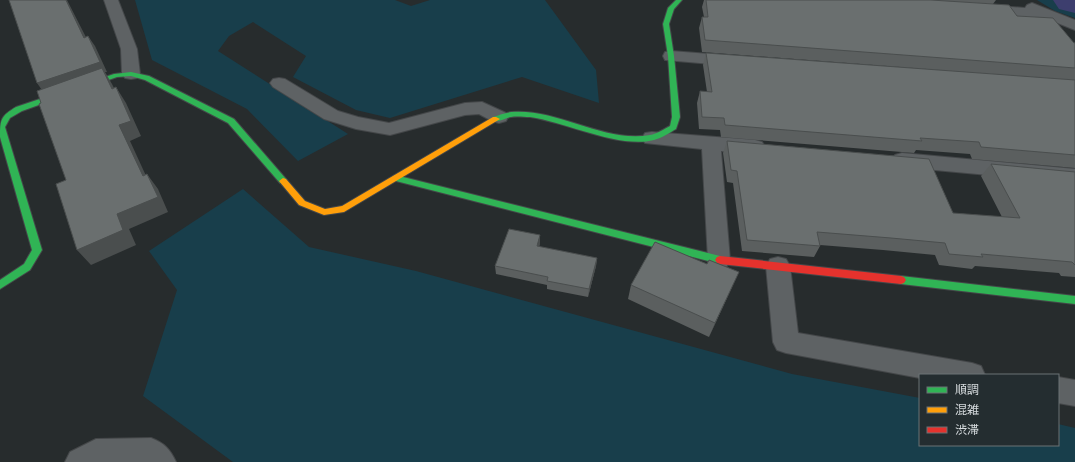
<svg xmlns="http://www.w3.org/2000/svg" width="1075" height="462" font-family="Montserrat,'Noto Sans JP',sans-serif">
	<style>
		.green { fill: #183e4b }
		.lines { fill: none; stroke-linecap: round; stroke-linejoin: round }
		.river { fill: #3d3e6e; fill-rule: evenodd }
		.street-casing { stroke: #444749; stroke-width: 2 }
		.fast-casing { stroke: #444749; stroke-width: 2 }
		.slow-casing { stroke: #444749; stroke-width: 2 }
		.jam-casing { stroke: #444749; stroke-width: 2 }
		.street { fill: #5e6264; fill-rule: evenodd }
		.fast { fill: #30b455; fill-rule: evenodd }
		.slow { fill: #ff9f0a; fill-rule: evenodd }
		.jam { fill: #e5322d; fill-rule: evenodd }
		.wall { fill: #5b5f5f }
		.shaded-wall { fill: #4a4e4e }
		.building { fill: #6a6f6f; stroke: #4a4e4e }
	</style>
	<rect width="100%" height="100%" fill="#272c2d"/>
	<!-- green -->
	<path class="green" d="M 135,0 L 395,0 L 411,6 L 430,0 L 545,0 L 596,70 L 599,103 L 522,77 L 390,118 L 356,110 L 293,77 L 306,56 L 253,22 L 229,36 L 218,51 L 348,134 L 298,161 L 247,109 L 152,60 Z
		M 1037,0 L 1075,0 L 1075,18 L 1055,11 Z
		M 243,189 L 309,247 L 416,271 L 792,374 L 920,398 L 920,445 L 1058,445 L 1058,424 L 1075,428 L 1075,462 L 233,462 L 143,396 L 177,290 L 149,251 Z"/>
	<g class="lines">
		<!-- river -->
		<path class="river" d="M 1053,0 L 1075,0 L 1075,13 L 1059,9 Z"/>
		<defs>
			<path id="street" d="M 104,0 L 118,0 L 137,49 L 140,74 L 137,78 L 131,79 L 125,78 L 122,74 L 121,49 Z
				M 1032,3 L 1075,20 L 1075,30 L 1045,18 L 985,15 L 980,13 L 977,10 L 980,7 L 985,5 L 1025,8 L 1027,5 Z
				M 671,51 L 735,56 L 741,57 L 743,61 L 741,65 L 735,66 L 665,60 L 663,56 L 665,52 Z
				M 279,78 L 285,79 L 338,111 L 358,117 L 389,123 L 465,103 L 482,102 L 506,113 L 508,117 L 506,121 L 499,123 L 492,121 L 479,114 L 465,115 L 390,135 L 356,129 L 324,119 L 273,87 L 270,83 L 273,79 Z
				M 652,132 L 755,140 L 762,142 L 765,147 L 762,152 L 755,154 L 721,151 L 730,260 L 727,266 L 719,269 L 711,266 L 708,260 L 702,149 L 645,143 L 642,138 L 645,133 Z
				M 902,153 L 1075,169 L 1075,183 L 902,167 L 895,165 L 892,160 L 895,155 Z
				M 778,257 L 786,259 L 790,266 L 798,333 L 972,363 L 981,366 L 985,375 L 920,375 L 920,378 L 786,353 L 777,350 L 773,342 L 766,266 L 770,259 Z
				M 1058,377 L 1075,380 L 1075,406 L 1058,403 Z
				M 151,438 C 164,443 170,449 176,462 L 65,462 L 70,452 L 96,439 Z"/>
			<path id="fast" d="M 676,0 L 682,0 L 674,9 L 669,24 L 674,56 L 680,117 L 676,129 C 669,133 662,138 654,140 C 619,149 566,122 530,117 C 524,117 517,116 511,117 C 505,118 500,122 493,121 L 493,117 C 499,115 505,113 511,112 C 558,108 603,143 650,135 C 657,134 664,129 670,126 L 672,117 L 668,56 L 663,24 L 668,8 Z
				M 131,72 L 149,76 L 234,119 L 286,179 L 287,181 L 286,183 L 280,183 L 228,123 L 145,80 L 131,76 L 117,77 L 22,111 L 10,118 L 5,127 L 42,250 L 30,270 L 0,289 L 0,280 L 24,264 L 32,250 L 0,137 C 0,119 1,116 16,107 L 114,74 Z
				M 395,175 L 720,256 L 723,257 L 725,260 L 723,263 L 720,264 L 392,180 L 391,178 Z
				M 901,276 L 1075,296 L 1075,304 L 901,284 L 898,283 L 896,280 L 898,277 Z"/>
			<path id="slow" d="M 493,117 L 496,117 L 500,119 L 344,212 L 324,215 L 299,205 L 279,181 L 283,178 L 286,179 L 305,201 L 325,209 L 342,206 Z"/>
			<path id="jam" d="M 720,256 L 901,276 L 904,277 L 906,280 L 904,283 L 901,284 L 720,264 L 717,263 L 715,260 L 717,257 Z"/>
		</defs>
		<!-- street casing -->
		<use href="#street" class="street-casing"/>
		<!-- fast casing -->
		<use href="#fast" class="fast-casing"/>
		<!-- slow casing -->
		<use href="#slow" class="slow-casing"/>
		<!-- jam casing -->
		<use href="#jam" class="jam-casing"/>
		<!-- street -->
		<use href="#street" class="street"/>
		<!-- fast -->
		<use href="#fast" class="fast"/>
		<!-- slow -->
		<use href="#slow" class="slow"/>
		<!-- jam -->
		<use href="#jam" class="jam"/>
	</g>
	<!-- wall -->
	<path class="wall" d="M 704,0 L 996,0 L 993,4 L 1075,43 L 1075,168 L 972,159 L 970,154 L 916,150 L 914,153 L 721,137 L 720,130 L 699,129 L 697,103 L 700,91 L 707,92 L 703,65 L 706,53 L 966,72 L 702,52 L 699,28 L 702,17 L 704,17 L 702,7 Z
		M 727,141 L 953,213 L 1002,217 L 981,176 L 991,164 L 1075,172 L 1075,277 L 1061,276 L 1059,273 L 975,266 L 972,269 L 939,265 L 935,255 L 883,250 L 820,245 L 820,246 L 814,257 L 742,251 L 733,183 L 727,182 L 723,153 Z
		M 540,243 L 539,247 L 597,258 L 596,266 L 588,297 L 547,289 L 547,285 L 496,274 L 495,266 Z
		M 631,285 L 732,287 L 709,337 L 628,299 Z"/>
	<!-- shaded-wall -->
	<path class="shaded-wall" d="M 66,0 L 67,0 L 91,47 L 84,38 Z
		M 88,36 L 95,46 L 107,72 L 105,72 L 112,84 L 122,104 L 44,93 L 37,83 Z
		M 116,87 L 126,103 L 141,136 L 130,141 L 153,191 L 143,176 L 119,125 Z
		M 147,174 L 158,189 L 168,212 L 129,229 L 136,245 L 91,265 L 77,250 L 117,214 Z
		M 540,235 L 540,243 L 537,254 L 537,246 Z
		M 597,258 L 596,266 L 588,297 L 589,289 Z
		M 739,272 L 732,287 L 709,337 L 715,323 Z"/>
	<!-- building -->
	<path class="building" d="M 9,0 L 66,0 L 84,38 L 88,36 L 100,62 L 37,83 Z
		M 706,0 L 931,0 L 1009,5 L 1017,16 L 1053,18 L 1074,43 L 1075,43 L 1075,68 L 705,40 L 702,17 L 708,17 Z
		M 706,53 L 1075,80 L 1075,155 L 981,147 L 979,142 L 920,138 L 922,141 L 725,125 L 724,118 L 702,117 L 700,91 L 712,92 Z
		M 102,68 L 112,89 L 116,87 L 131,121 L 119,125 L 143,176 L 147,174 L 158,197 L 117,214 L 123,230 L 77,250 L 56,184 L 66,180 L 39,104 L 41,103 L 37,91 Z
		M 727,141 L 929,159 L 953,213 L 1020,218 L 991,164 L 1075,172 L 1075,265 L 1072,262 L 981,254 L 983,257 L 949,254 L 945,243 L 891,238 L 817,232 L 820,246 L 747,240 L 737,171 L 731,170 Z
		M 509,229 L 540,235 L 537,246 L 597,258 L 589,289 L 547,281 L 548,277 L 495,266 Z
		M 655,242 L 707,264 L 709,260 L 739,272 L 715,323 L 631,285 Z"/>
	<!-- legend -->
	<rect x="919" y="374" width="140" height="72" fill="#242d30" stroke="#6b7275"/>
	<rect x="927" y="387" width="20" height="6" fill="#30b455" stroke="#6b7275"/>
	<text x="955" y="394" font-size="12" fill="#d5dadd">順調</text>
	<rect x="927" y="407" width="20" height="6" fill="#ff9f0a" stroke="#6b7275"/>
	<text x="955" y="414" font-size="12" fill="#d5dadd">混雑</text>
	<rect x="927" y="427" width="20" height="6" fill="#e5322d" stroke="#6b7275"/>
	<text x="955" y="434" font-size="12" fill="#d5dadd">渋滞</text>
</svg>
